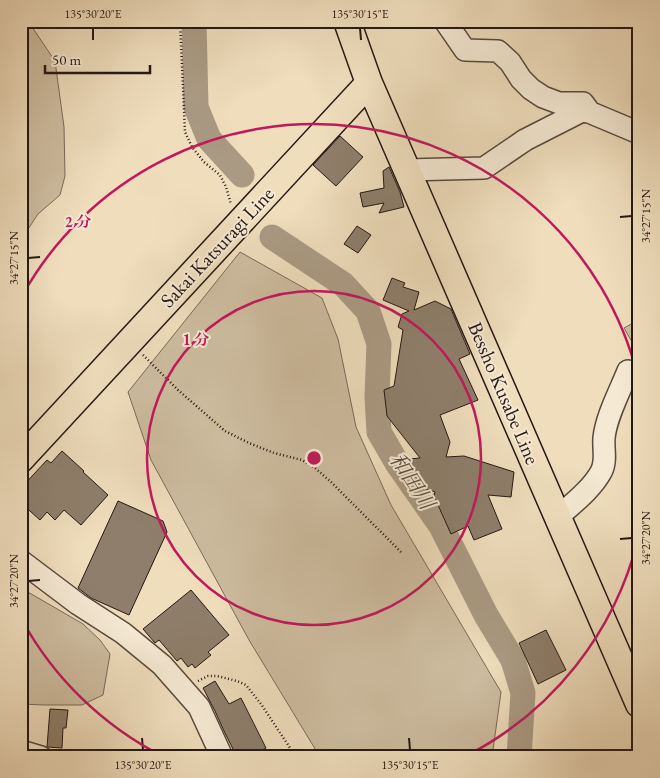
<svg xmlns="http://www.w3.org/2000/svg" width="660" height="778" font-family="'EB Garamond','Noto Serif JP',serif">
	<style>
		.green { fill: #cdbc9f; stroke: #796a5a }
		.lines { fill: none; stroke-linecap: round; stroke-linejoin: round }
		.river { stroke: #aa9a83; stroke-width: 25 }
		.building { fill: #8e7e6b; stroke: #251814 }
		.minor-casing { stroke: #58493e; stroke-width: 24 }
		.major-casing { stroke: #251814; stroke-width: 29 }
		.path { stroke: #251814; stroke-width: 2.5; stroke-dasharray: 1 2.5; stroke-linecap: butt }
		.minor { stroke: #f5e9d3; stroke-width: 21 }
		.major { stroke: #efddbc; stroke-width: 26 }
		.ticks { fill: none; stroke: #251814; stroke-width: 2 }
		.ring { fill: none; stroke: #c2185b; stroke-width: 2.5 }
		.labels { text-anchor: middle; stroke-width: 4; stroke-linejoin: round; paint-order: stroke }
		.street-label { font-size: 20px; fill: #251814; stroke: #f5e9d3 }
		.water-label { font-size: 21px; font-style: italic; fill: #5a4c40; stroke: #f5e9d3 }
		.centre { fill: #c2185b; stroke: #f5e9d3; stroke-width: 2.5 }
		.ring-label { font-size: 15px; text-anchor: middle; font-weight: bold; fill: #c2185b; stroke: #f5e9d3; stroke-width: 4; stroke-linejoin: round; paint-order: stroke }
		.neatline { fill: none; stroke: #251814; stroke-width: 2 }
		.ticks-label { font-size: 12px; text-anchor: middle; fill: #251814 }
	</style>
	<rect width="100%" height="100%" fill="#efddbc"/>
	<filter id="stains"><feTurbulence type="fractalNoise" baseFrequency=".004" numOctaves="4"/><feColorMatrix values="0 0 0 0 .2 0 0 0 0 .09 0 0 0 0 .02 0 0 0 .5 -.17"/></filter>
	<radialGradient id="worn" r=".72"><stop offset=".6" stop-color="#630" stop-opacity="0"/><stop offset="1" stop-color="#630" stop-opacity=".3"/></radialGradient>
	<!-- green -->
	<path class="green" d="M 21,21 L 28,21 L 55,61 L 64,127 L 65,176 L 60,195 L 38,214 L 21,240 Z
		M 240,252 L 322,298 L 338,339 L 356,427 L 391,505 L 501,692 L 492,757 L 320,757 L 249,640 L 151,460 L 128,392 Z
		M 639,320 L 639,354 L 624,328 Z
		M 21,588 L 83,624 L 100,640 L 110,654 L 103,695 L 82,705 L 44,705 L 21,704 Z"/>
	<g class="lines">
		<!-- river -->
		<path class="river" d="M 194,21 L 196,107 L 209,139 L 242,175
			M 272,237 L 343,284 L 368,311 L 379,344 L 377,397 L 379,432 L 397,463 L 441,526 L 486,615 L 513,660 L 523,693 L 519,757"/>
	</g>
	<!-- building -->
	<path class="building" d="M 340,136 L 363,157 L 336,186 L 313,165 Z
		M 389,167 L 400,192 L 404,207 L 379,213 L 384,203 L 363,207 L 360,193 L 384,188 L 383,171 Z
		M 357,226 L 371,235 L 358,253 L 344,244 Z
		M 392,278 L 405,283 L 403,287 L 419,292 L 414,310 L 435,301 L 451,309 L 470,354 L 459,359 L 478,400 L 440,415 L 450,442 L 446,457 L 464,456 L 514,472 L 511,497 L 488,495 L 502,529 L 474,540 L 468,526 L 451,534 L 434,496 L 435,492 L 420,487 L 408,459 L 420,458 L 387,416 L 384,390 L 394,386 L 403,330 L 398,327 L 402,314 L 409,311 L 383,300 Z
		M 62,451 L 84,471 L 83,472 L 108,495 L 81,525 L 64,510 L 55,520 L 47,512 L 40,520 L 21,503 L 21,488 L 47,460 L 51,463 Z
		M 118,501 L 163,521 L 167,532 L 129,615 L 91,598 L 78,588 Z
		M 191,590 L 229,635 L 208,652 L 211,655 L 195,668 L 192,664 L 188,667 L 181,658 L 177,661 L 159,640 L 155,643 L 143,629 Z
		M 546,630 L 566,670 L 538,684 L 519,643 Z
		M 215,681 L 229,704 L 241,698 L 266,748 L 248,757 L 237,757 L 224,731 L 215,711 L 203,688 Z
		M 50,709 L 68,710 L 66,728 L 63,728 L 62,748 L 47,747 Z"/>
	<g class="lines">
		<defs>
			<path id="minor" d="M 445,21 L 465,50 L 498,51 L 510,62 L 521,79 L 531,89 L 543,97 L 559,103 L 583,103 L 589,111
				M 407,170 L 484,168 L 525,140 L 582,111 L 589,112 L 639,133
				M 558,517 C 572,504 591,490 601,472 C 607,461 603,449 604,438 C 606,417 620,391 628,371
				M 21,561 L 78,604 L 123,633 L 162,665 L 199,707 L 222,757
				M 21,751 L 41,757"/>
			<path id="major" d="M 347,21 L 369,83 L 639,704
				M 21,459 L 369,83"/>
		</defs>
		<!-- minor casing -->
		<use href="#minor" class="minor-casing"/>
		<!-- major casing -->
		<use href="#major" class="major-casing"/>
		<!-- path -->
		<path class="path" d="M 180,21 L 185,132 L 192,147 L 204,162 L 220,175 L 226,187 L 231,204
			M 143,355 L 178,390 L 225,431 L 249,443 L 274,453 L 302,460 L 315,468 L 330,481 L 401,552
			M 198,681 L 208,676 L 217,676 L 237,681 L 246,685 L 261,704 L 296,757"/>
		<!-- minor -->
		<use href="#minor" class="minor"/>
		<!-- major -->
		<use href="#major" class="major"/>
	</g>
	<!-- ticks -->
	<path class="ticks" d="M 93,28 L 93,40M 360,28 L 361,40M 620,217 L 632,216M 28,258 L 40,257M 620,539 L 632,538M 28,581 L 40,580M 142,738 L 143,750M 409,738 L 410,750"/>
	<!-- distance rings -->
	<g class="ring">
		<circle cx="314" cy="458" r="167"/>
		<path d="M638 539A334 334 0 0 1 466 756M162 756A334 334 0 0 1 22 620M22 296A334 334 0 0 1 638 377"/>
	</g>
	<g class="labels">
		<!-- street labels -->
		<g class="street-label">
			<text transform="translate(217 247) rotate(-47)" y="7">Sakai Katsuragi Line</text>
			<text transform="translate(504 393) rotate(67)" y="7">Bessho Kusabe Line</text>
		</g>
		<!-- water labels -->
		<g class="water-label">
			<text transform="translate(412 481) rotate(57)" y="7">和田川</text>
		</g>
	</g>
	<circle cx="314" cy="458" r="8" class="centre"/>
	<g class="ring-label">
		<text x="78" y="227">2 分</text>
		<text x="196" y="345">1 分</text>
	</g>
	<!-- margin -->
	<rect width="660" height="778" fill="none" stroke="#efddbc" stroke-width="55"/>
	<!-- scale -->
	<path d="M45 65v8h105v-8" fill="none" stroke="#251814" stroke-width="2.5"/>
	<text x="52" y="65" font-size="15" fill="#251814" stroke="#f5e9d3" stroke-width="4" paint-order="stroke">50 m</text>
	<rect x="28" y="28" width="604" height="722" class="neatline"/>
	<g class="ticks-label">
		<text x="93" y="18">135°30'20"E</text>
		<text x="360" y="18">135°30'15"E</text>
		<text transform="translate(646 216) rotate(-90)" y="4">34°27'15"N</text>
		<text transform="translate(14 258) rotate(-90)" y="4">34°27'15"N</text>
		<text transform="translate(646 538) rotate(-90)" y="4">34°27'20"N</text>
		<text transform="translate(14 581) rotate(-90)" y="4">34°27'20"N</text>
		<text x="143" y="769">135°30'20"E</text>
		<text x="410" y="769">135°30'15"E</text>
	</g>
	<rect width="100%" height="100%" filter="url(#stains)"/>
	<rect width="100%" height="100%" fill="url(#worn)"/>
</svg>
